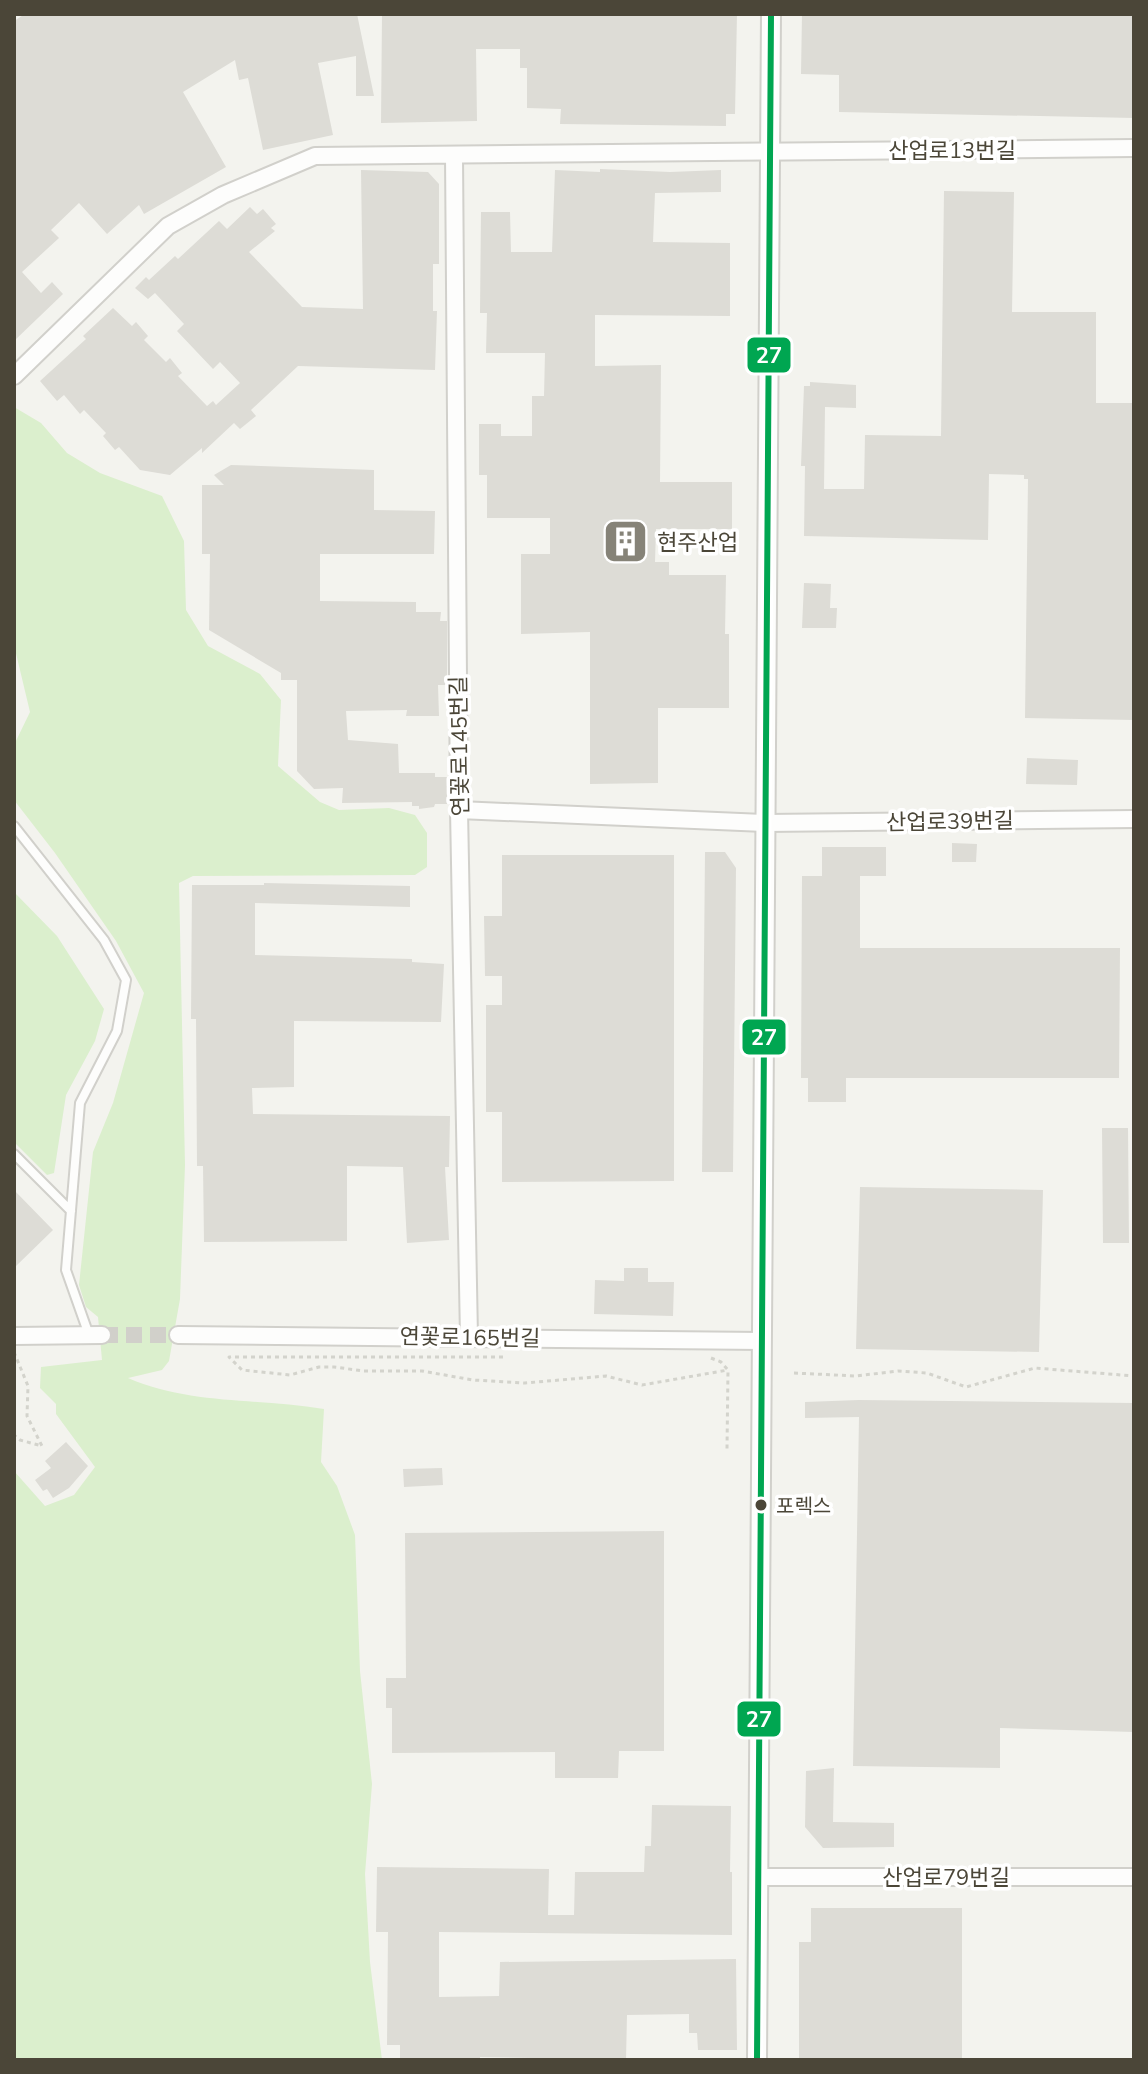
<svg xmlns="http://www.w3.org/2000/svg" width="1148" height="2074" font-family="'Nunito Sans','Noto Sans KR',sans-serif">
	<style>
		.green { fill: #dbefcd }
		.building { fill: #dddcd6 }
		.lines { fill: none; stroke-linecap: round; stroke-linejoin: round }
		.minor-tunnel { stroke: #d1d0ca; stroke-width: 16; stroke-dasharray: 16 8; stroke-linecap: butt }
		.service-casing { stroke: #d1d0cb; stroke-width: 12 }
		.minor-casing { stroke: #d1d0cb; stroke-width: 20 }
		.tertiary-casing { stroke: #d1d0cb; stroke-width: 22 }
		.path { stroke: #d3d3cc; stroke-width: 3; stroke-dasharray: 4 4; stroke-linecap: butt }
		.service { stroke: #fdfdfc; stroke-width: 8 }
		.minor { stroke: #fdfdfc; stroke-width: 16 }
		.tertiary { stroke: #fdfdfc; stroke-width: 18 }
		.bus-1-casing { stroke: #fff; stroke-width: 12 }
		.bus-1 { stroke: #00a651; stroke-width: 6 }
		.bus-dot { fill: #4b4638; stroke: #fff; stroke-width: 3 }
		.labels { text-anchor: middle; stroke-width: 7; stroke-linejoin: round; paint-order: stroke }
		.bus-label { font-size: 20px; fill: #4b4638; stroke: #fff; text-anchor: start }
		.street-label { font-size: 22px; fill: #4b4638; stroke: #fff }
		.poi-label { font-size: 22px; fill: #4b4638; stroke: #fff; text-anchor: start }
		.line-badge { stroke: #fff; stroke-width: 3 }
		.badge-label { font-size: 22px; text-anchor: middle; font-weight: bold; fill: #fff }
	</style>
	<rect width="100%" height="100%" fill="#f3f3ee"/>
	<!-- green -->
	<path class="green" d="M 14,407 L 41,423 L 67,453 L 100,473 L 162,496 L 184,541 L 186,610 L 208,646 L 260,674 L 281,700 L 278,766 L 320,802 L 339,810 L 389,808 L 415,815 L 427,833 L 427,867 L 415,875 L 193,876 L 179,883 L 185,1165 L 180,1299 L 169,1361 L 162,1370 L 128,1378 C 190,1405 258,1398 324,1409 L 321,1462 L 337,1486 L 355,1535 L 360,1671 L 372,1784 L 365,1874 L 370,1962 L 382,2060 L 14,2060 L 14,1471 L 45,1506 L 74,1495 L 95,1467 L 56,1414 L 56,1404 L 40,1388 L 41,1367 L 102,1360 L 98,1317 L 86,1307 L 79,1285 L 93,1152 L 113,1103 L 144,993 L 116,941 L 55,853 L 14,800 L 14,745 L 30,712 L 14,645 Z
		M 14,892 L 57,936 L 104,1009 L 95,1041 L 66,1095 L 54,1173 L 47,1175 L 14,1142 Z"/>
	<!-- building -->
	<path class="building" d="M 25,14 L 357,14 L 374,96 L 356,96 L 356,56 L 318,63 L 333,135 L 263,150 L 248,78 L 239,80 L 235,60 L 183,92 L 226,167 L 144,214 L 139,205 L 107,234 L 79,203 L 51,230 L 59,238 L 22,272 L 41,293 L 52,282 L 63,294 L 14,341 L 14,21 Z
		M 382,14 L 737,14 L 735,114 L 726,114 L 726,126 L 560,124 L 561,109 L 527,108 L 527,68 L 520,68 L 520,49 L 476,49 L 477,121 L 381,123 Z
		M 802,14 L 1134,14 L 1134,118 L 839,112 L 839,75 L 801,74 Z
		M 600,169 L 670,172 L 721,170 L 721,192 L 655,193 L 653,242 L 730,243 L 730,316 L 595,315 L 595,366 L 661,365 L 660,482 L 732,482 L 732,529 L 656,529 L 655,562 L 669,562 L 669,575 L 726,575 L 725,634 L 729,634 L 729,708 L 658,708 L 658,783 L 590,784 L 590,632 L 521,634 L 521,554 L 550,554 L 550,518 L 487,518 L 487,475 L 479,475 L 479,424 L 501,424 L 501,436 L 532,436 L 532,396 L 544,396 L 545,353 L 486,353 L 487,313 L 480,313 L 481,212 L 510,212 L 511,252 L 552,252 L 555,170 L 600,172 Z
		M 361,170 L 428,172 L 439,184 L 439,264 L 433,264 L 433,311 L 437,311 L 435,370 L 298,366 L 251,410 L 256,416 L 240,429 L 234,423 L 202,453 L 202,448 L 170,475 L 140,470 L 119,447 L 115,450 L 103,436 L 106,433 L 84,410 L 80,414 L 64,395 L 57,401 L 40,381 L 86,339 L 83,336 L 113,308 L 132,326 L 136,322 L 148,336 L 144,340 L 166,362 L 170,358 L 182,373 L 178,376 L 207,406 L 213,401 L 216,405 L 240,383 L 220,362 L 213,369 L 177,331 L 184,324 L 155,293 L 148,299 L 135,288 L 146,277 L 149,280 L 175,256 L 178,259 L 219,221 L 227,229 L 250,207 L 257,214 L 263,209 L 276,224 L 271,228 L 275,231 L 249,252 L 302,307 L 363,309 Z
		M 944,191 L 1014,192 L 1012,312 L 1096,312 L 1096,403 L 1134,403 L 1134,720 L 1025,718 L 1028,479 L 1024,479 L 1024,475 L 989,474 L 988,540 L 804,536 L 805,466 L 801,466 L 804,386 L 810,386 L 810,382 L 856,385 L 856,408 L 825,407 L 824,489 L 864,489 L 865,435 L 941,436 Z
		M 231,465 L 374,470 L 374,510 L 435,511 L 434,554 L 320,554 L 320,601 L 416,602 L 416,612 L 441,612 L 440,621 L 447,621 L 447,685 L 438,685 L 439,716 L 406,716 L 407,710 L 346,711 L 348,740 L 398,744 L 399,773 L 435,773 L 435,777 L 447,777 L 447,804 L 435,804 L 434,807 L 419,809 L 419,806 L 412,806 L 412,802 L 342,803 L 343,788 L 314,789 L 297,771 L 297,680 L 281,680 L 281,673 L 209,630 L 210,554 L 202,554 L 202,485 L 224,485 L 214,475 Z
		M 804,583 L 831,584 L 830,608 L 837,608 L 836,628 L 802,628 Z
		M 1027,758 L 1078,760 L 1077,785 L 1026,784 Z
		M 952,843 L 977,844 L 976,862 L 952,862 Z
		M 822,847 L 886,847 L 886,876 L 860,876 L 860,948 L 1120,948 L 1119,1078 L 846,1078 L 846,1102 L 808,1102 L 808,1078 L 801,1078 L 802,876 L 822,876 Z
		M 705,852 L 725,852 L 736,868 L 733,1172 L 702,1172 Z
		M 502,855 L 674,855 L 674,1181 L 502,1182 L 502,1112 L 486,1112 L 486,1005 L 502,1005 L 502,976 L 485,976 L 484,916 L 502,916 Z
		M 264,883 L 410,886 L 410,907 L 255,903 L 255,955 L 412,959 L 412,962 L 444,964 L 441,1022 L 294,1021 L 294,1087 L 252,1088 L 253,1114 L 450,1116 L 449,1167 L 445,1167 L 449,1240 L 407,1243 L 403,1167 L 347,1166 L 347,1241 L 204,1242 L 203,1166 L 197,1166 L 196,1019 L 191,1019 L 192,885 L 264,885 Z
		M 1102,1128 L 1128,1128 L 1129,1243 L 1103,1243 Z
		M 860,1187 L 1043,1190 L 1039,1352 L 856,1349 Z
		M 14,1190 L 53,1230 L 14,1268 Z
		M 624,1268 L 648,1268 L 648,1282 L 674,1282 L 673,1316 L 594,1314 L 595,1280 L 624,1281 Z
		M 859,1400 L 1134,1403 L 1134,1732 L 1000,1728 L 1000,1768 L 853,1766 L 859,1417 L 805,1418 L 805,1402 Z
		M 66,1442 L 88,1466 L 69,1488 L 53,1498 L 47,1489 L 43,1491 L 35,1480 L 51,1468 L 45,1461 Z
		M 442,1468 L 443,1485 L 404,1487 L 403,1469 Z
		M 664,1531 L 664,1751 L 619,1751 L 618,1778 L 555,1778 L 555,1752 L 392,1753 L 392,1708 L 386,1708 L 386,1678 L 406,1678 L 405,1533 Z
		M 834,1768 L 833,1822 L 894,1823 L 894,1847 L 823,1848 L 805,1827 L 806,1771 Z
		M 652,1805 L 731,1806 L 730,1872 L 732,1872 L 732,1935 L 439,1932 L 439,1997 L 499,1996 L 500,1962 L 736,1959 L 737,2050 L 698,2050 L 697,2033 L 689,2033 L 689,2014 L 627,2015 L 626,2060 L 480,2057 L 480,2060 L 400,2060 L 400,2045 L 387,2045 L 388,1932 L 376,1932 L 377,1867 L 549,1869 L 548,1915 L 574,1915 L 575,1872 L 644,1872 L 645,1846 L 651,1846 Z
		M 811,1908 L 962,1908 L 962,2060 L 799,2060 L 799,1942 L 811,1942 Z"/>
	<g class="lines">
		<!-- minor-tunnel -->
		<path class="minor-tunnel" d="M 102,1335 L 178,1335"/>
		<defs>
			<path id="service" d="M 14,826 L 104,940 L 126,980 L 117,1031 L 80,1103 L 66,1270 L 89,1335
				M 14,1154 L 71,1211"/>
			<path id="minor" d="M 454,155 L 459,810 L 469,1337
				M 14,376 L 168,226 L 223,195 L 315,156 L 1134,148
				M 459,810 L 766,823 L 1134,819
				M 178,1335 L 762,1341
				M 14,1336 L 102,1335
				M 759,1877 L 1134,1877"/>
			<path id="tertiary" d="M 757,2060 L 771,14"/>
		</defs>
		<!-- service casing -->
		<use href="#service" class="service-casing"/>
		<!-- minor casing -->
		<use href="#minor" class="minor-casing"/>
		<!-- tertiary casing -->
		<use href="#tertiary" class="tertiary-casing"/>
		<!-- path -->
		<path class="path" d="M 14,1352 L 28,1386 L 27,1416 L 42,1446 L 20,1440 L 14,1435
			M 503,1357 L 229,1357 L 242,1370 L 290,1375 L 319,1367 L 334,1367 L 364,1371 L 422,1371 L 473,1380 L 525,1383 L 606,1376 L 642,1385 L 728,1370
			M 711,1358 L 721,1362 L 728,1370 L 727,1449
			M 794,1373 L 856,1376 L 898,1371 L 927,1373 L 966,1387 L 1035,1368 L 1134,1376"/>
		<!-- service -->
		<use href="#service" class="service"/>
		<!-- minor -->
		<use href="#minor" class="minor"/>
		<!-- tertiary -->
		<use href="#tertiary" class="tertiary"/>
		<defs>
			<path id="bus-1" d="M 757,2060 L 771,14"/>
		</defs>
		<!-- bus-1 casing -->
		<use href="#bus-1" class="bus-1-casing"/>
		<!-- bus-1 -->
		<use href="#bus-1" class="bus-1"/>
	</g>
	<!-- icons -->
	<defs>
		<symbol id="building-square" viewBox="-11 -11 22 22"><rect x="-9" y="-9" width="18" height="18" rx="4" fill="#868378" stroke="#fff"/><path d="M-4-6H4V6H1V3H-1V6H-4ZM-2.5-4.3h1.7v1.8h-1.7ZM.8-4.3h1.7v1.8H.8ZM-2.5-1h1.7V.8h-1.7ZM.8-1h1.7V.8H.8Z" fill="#fff"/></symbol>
	</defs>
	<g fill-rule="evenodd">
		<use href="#building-square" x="600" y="516" width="51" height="51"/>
	</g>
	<!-- markers -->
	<circle class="bus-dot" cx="761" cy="1505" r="7"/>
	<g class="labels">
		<!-- bus labels -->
		<g class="bus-label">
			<text x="776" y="1513">포렉스</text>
		</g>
		<!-- street labels -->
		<g class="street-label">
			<text x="952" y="158">산업로13번길</text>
			<text transform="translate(459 746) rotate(-91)" y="8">연꽃로145번길</text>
			<text transform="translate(950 821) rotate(-1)" y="8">산업로39번길</text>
			<text transform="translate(470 1337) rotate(1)" y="8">연꽃로165번길</text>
			<text x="946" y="1885">산업로79번길</text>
		</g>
		<!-- poi labels -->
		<g class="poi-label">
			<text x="657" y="550">현주산업</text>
		</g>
	</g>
	<g class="line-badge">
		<rect x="746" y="336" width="46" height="38" rx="8" fill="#00a651"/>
		<rect x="741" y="1018" width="46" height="38" rx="8" fill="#00a651"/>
		<rect x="736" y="1700" width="46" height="38" rx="8" fill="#00a651"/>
	</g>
	<g class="badge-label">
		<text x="769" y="363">27</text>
		<text x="764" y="1045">27</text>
		<text x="759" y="1727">27</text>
	</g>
	<!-- border -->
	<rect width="1148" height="2074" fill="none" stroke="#4b4638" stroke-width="32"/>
</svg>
